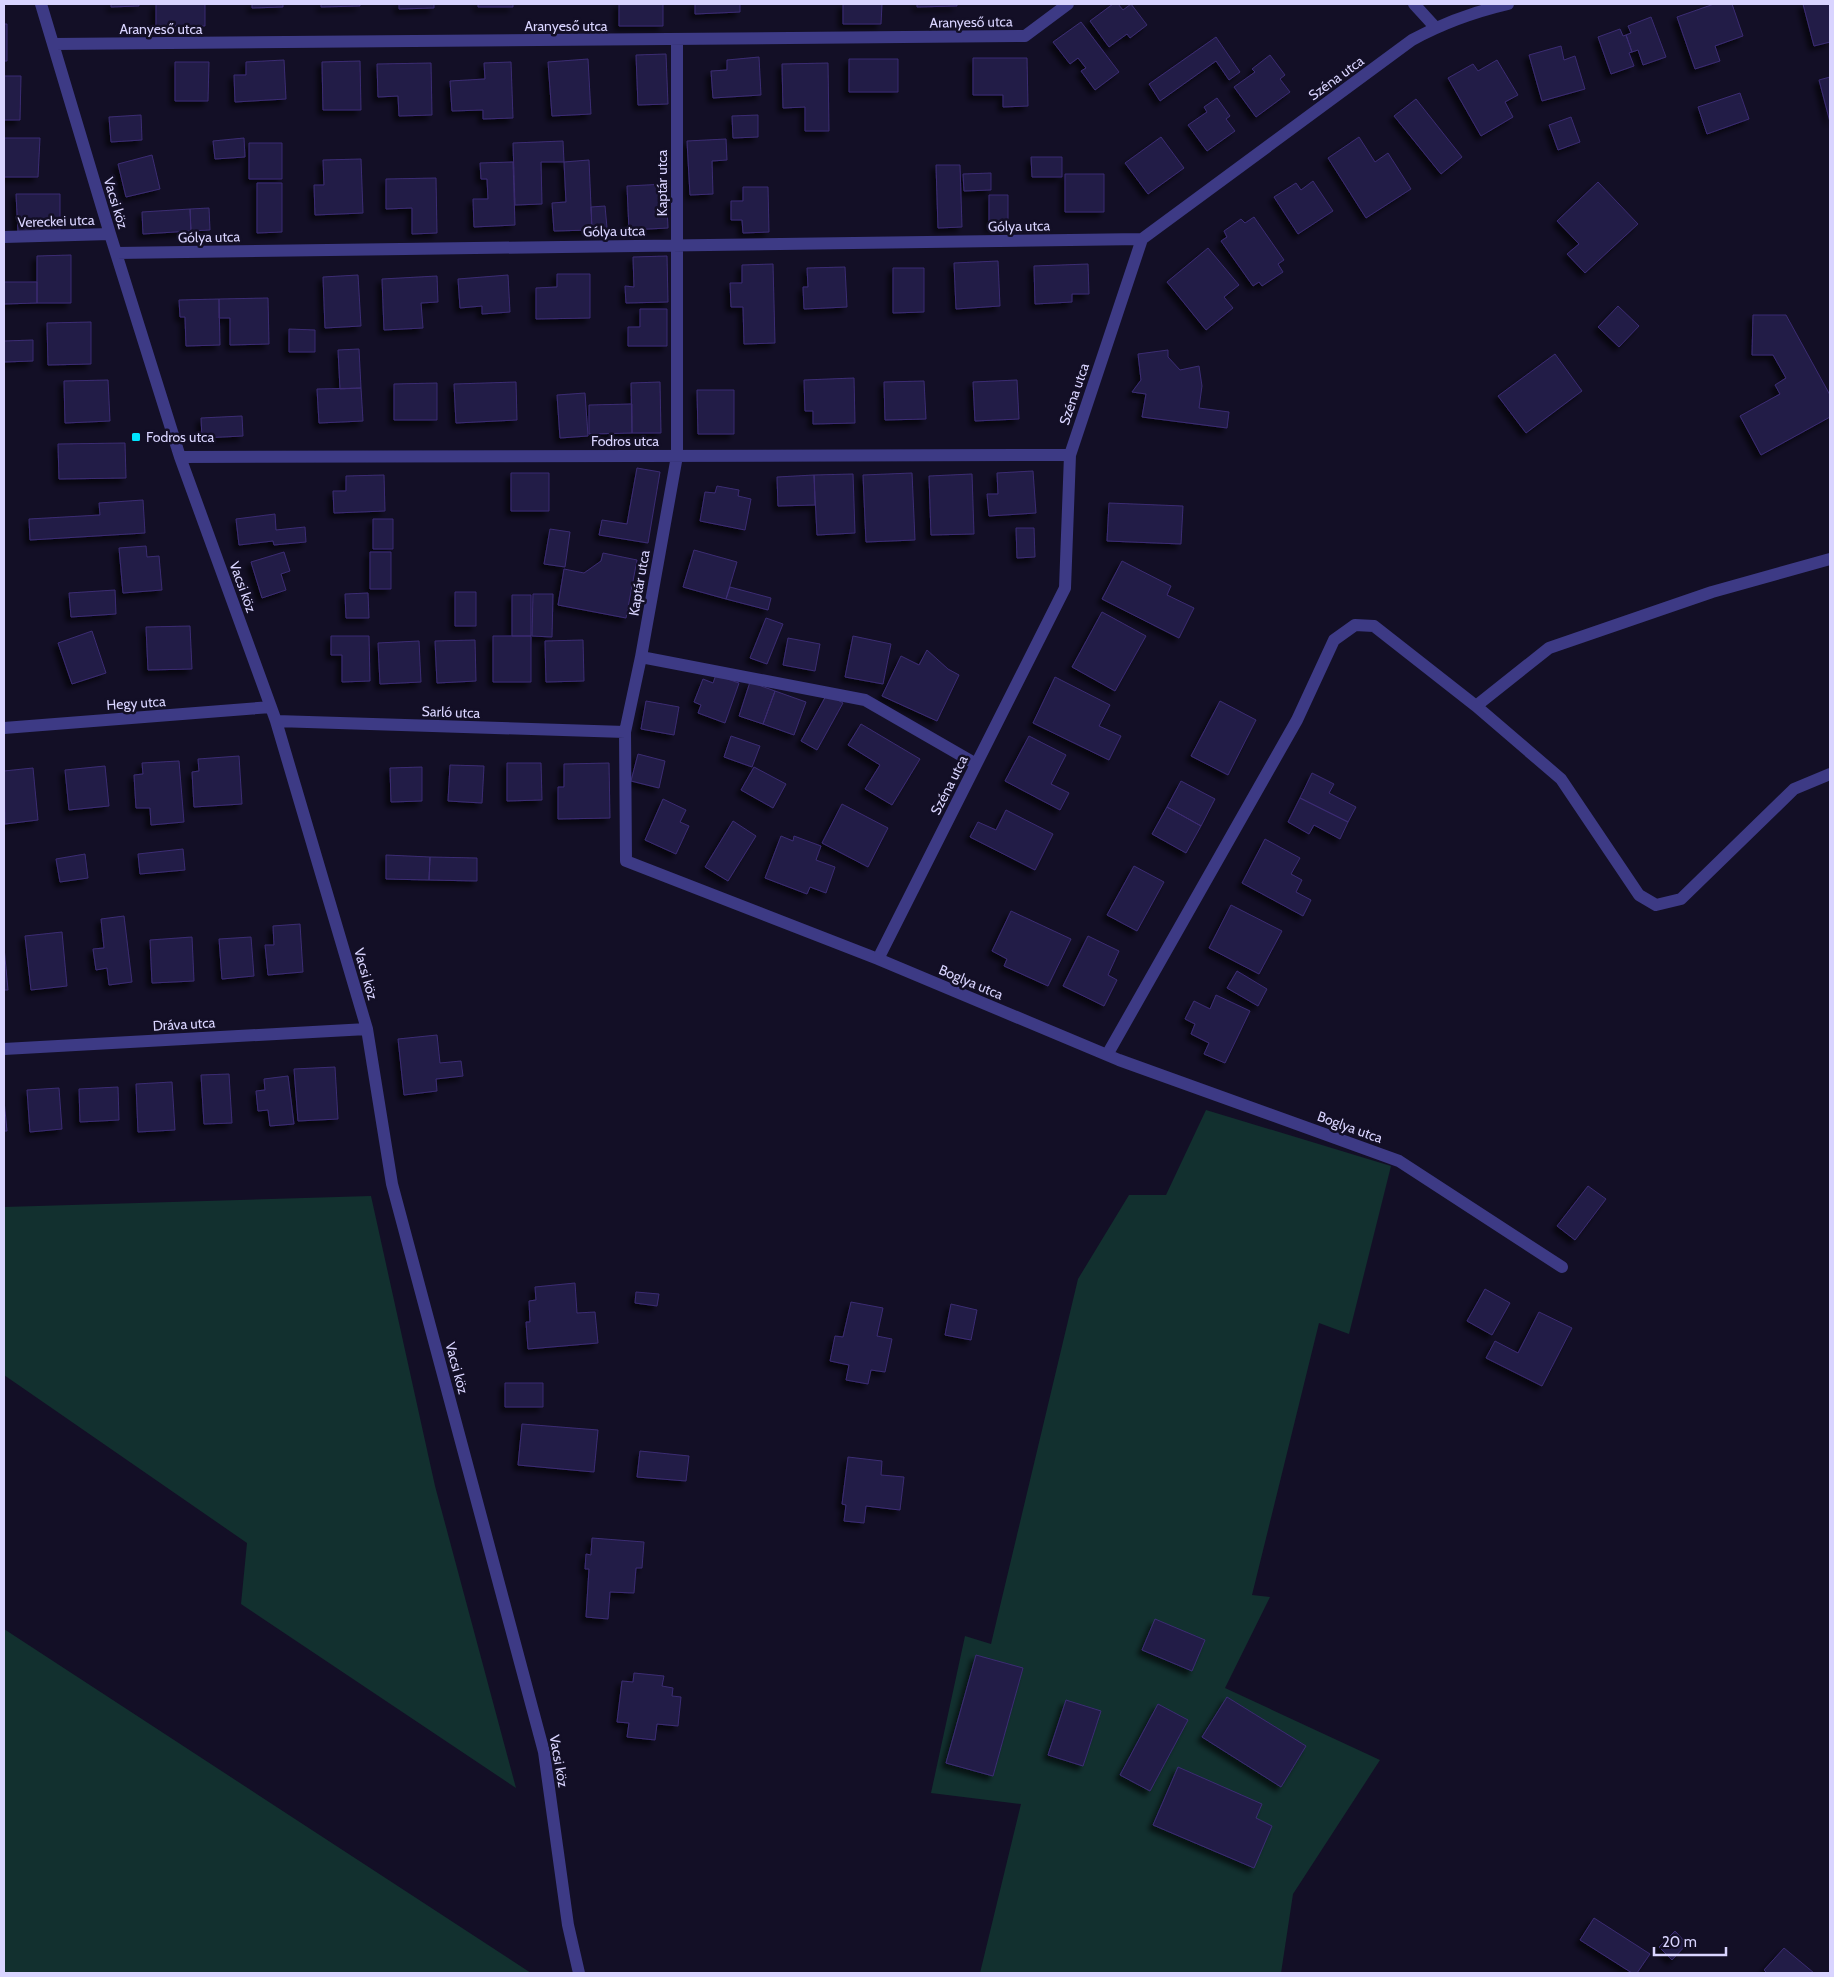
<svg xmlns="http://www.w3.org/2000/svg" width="1834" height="1977" font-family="Cabin,sans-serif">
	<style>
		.green { fill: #12302f }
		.building { fill: #241b47; stroke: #3b2d73; filter: url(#shadow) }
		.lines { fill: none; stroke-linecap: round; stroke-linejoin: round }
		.minor { stroke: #3d3a85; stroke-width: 12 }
		.poi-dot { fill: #00e5ff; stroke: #130f26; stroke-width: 2 }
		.labels { text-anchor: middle; stroke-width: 5; stroke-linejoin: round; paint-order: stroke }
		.street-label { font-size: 14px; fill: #d9d4ff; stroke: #130f26 }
		.poi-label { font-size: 14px; fill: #d9d4ff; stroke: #130f26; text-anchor: start }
	</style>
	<defs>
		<filter id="shadow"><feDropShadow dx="-4.5" dy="4.5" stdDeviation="2.5" flood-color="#0009"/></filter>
	</defs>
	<rect width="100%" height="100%" fill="#130f26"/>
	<!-- green -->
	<path class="green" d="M 1206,1110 L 1391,1166 L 1349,1334 L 1319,1323 L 1252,1595 L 1270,1597 L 1225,1688 L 1380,1760 L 1293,1894 L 1281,1973 L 980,1973 L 1021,1804 L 931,1793 L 965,1636 L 991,1644 L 1078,1279 L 1129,1195 L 1166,1195 Z
		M 371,1196 L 435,1486 L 516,1788 L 241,1604 L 247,1543 L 4,1375 L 4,1207 Z
		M 4,1629 L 531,1973 L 4,1973 Z"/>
	<!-- building -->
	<path class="building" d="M 111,4 L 139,4 L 139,6 L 111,7 Z
		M 156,4 L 205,4 L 205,26 L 156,26 Z
		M 252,4 L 283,4 L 283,7 L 252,8 Z
		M 321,4 L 360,4 L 360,6 L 321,7 Z
		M 399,4 L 434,4 L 434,8 L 399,9 Z
		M 478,4 L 513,4 L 513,7 L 478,7 Z
		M 619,4 L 663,4 L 663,26 L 619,26 Z
		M 695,4 L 740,4 L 740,12 L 695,14 Z
		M 843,4 L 882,4 L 881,24 L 843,24 Z
		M 917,4 L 957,4 L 957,6 L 917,7 Z
		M 1113,4 L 1118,4 L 1123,10 L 1131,4 L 1147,25 L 1130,38 L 1127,34 L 1109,47 L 1090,21 Z
		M 1714,4 L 1732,4 L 1743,36 L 1715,46 L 1720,61 L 1695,69 L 1677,17 Z
		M 1803,4 L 1830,4 L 1830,42 L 1814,46 Z
		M 1651,17 L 1666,57 L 1643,65 L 1638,50 L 1632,52 L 1626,35 L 1631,33 L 1628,26 Z
		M 1081,22 L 1119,72 L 1095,90 L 1081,71 L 1086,68 L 1078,58 L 1070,64 L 1053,42 Z
		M 4,24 L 7,24 L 7,61 L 4,61 Z
		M 1620,29 L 1623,36 L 1626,35 L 1632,52 L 1629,53 L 1634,66 L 1611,74 L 1598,37 Z
		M 1216,37 L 1240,72 L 1229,80 L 1216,61 L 1160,101 L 1149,84 Z
		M 1561,46 L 1564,60 L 1575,56 L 1585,89 L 1542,101 L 1529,55 Z
		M 666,54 L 668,104 L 638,105 L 636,55 Z
		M 1270,55 L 1285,75 L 1280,79 L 1290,92 L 1256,117 L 1234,87 L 1255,72 L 1252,69 Z
		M 759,57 L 761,95 L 713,98 L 711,71 L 727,70 L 727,60 Z
		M 973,58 L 1027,58 L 1028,106 L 1003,107 L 1003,95 L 973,95 Z
		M 588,59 L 591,114 L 552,116 L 548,62 Z
		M 849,59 L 898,59 L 898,92 L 849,92 Z
		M 284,60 L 286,99 L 235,102 L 234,75 L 246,75 L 246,62 Z
		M 1497,60 L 1518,95 L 1505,102 L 1513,117 L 1481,136 L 1448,78 L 1473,64 L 1478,71 Z
		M 360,61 L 361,110 L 323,110 L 322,62 Z
		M 175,62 L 209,62 L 208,101 L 175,101 Z
		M 511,62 L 513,118 L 483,119 L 483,110 L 452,111 L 450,81 L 485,79 L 484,63 Z
		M 431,63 L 432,115 L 399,116 L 398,96 L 378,97 L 377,64 Z
		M 828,63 L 829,131 L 805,131 L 805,107 L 783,108 L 782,64 Z
		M 4,76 L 21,76 L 20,120 L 4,120 Z
		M 1830,77 L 1830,122 L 1819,80 Z
		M 1740,93 L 1749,119 L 1707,134 L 1698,107 Z
		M 1217,98 L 1230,116 L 1226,119 L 1235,131 L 1207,151 L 1188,125 L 1207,112 L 1204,107 Z
		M 1416,99 L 1462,157 L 1441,174 L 1394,116 Z
		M 141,115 L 142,140 L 111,142 L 109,117 Z
		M 758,115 L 758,137 L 733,138 L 732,116 Z
		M 1571,117 L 1580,142 L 1558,150 L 1549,125 Z
		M 1161,137 L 1184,168 L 1148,194 L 1125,163 Z
		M 1359,137 L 1375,162 L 1388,153 L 1411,189 L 1366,218 L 1328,158 Z
		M 4,138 L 40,138 L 38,177 L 4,177 Z
		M 244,138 L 245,157 L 215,159 L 213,141 Z
		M 726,139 L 727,160 L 712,161 L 713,194 L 690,195 L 687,141 Z
		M 563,141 L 564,162 L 541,162 L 542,204 L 515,205 L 513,143 Z
		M 249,143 L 282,143 L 282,179 L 249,179 Z
		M 152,155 L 160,189 L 126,197 L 118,164 Z
		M 1031,157 L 1062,157 L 1062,177 L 1032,177 Z
		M 361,159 L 363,213 L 315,215 L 314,185 L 324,185 L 323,160 Z
		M 589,160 L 592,230 L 554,231 L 552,203 L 566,202 L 564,162 Z
		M 513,162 L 515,225 L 474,227 L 473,199 L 488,199 L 487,179 L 481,179 L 480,163 Z
		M 936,165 L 960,165 L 962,227 L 938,228 Z
		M 991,173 L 991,190 L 964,191 L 963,174 Z
		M 1065,174 L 1104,174 L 1104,212 L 1065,212 Z
		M 436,178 L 437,233 L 412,234 L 412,208 L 386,209 L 386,179 Z
		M 1313,181 L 1333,211 L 1298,234 L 1274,197 L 1296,183 L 1301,190 Z
		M 1598,182 L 1638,224 L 1585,273 L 1567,254 L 1579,244 L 1557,221 Z
		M 257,183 L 282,183 L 282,232 L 257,233 Z
		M 666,184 L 668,228 L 629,230 L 627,186 Z
		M 743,187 L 768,187 L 769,232 L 743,233 L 742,220 L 731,220 L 731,201 L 743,201 Z
		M 16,194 L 60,194 L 60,233 L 18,232 Z
		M 989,195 L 1008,195 L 1008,228 L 989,228 Z
		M 605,206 L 607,228 L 592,230 L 591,207 Z
		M 209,208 L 210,230 L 191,231 L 190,209 Z
		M 190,209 L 191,231 L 143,234 L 142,212 Z
		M 1254,217 L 1284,260 L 1278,264 L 1283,272 L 1262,286 L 1259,282 L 1253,286 L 1221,241 L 1227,237 L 1224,231 L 1241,219 L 1245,223 Z
		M 1208,248 L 1239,285 L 1224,297 L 1233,308 L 1206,330 L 1167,282 Z
		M 71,255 L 71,303 L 37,303 L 37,256 Z
		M 667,256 L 668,302 L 626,303 L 625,286 L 634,287 L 633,257 Z
		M 998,261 L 1000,306 L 956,309 L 954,263 Z
		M 773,264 L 775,343 L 744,344 L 743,307 L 731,307 L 730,283 L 742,283 L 742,265 Z
		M 1088,264 L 1089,294 L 1072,294 L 1072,302 L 1035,304 L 1034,266 Z
		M 845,267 L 847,307 L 804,309 L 803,287 L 808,287 L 807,268 Z
		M 893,268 L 924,268 L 924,312 L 893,313 Z
		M 557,274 L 590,274 L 590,318 L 536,319 L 536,288 L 557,287 Z
		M 358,275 L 361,326 L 325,328 L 323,277 Z
		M 508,275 L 510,312 L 482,314 L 482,306 L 460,308 L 458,279 Z
		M 437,276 L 438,302 L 421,303 L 423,328 L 384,330 L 382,279 Z
		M 4,282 L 37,282 L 37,303 L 4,304 Z
		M 268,298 L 269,344 L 230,345 L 230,318 L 219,318 L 219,299 Z
		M 219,299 L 220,345 L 186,346 L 185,317 L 180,317 L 179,300 Z
		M 1618,306 L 1639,326 L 1619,347 L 1598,327 Z
		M 640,309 L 667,309 L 667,346 L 628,346 L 628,327 L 640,327 Z
		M 1753,315 L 1786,315 L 1830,395 L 1830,417 L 1761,455 L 1740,416 L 1780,394 L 1775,385 L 1786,378 L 1773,355 L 1752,355 Z
		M 91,322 L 91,364 L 48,365 L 47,323 Z
		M 289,329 L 315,330 L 315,352 L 289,352 Z
		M 33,340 L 33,361 L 4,362 L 4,341 Z
		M 359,349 L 361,388 L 340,389 L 338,350 Z
		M 1168,350 L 1168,357 L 1180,370 L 1199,366 L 1202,386 L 1199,408 L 1229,412 L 1227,428 L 1142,417 L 1146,394 L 1132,392 L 1141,380 L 1138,354 Z
		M 1555,354 L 1582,391 L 1526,433 L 1498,396 Z
		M 854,378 L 855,423 L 813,424 L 813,411 L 805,411 L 804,380 Z
		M 108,380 L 110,421 L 65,423 L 64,381 Z
		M 1017,380 L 1019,419 L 975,421 L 973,382 Z
		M 924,381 L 926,419 L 885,420 L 884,382 Z
		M 516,382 L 517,420 L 456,423 L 454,384 Z
		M 660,382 L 661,433 L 632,433 L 631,383 Z
		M 437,383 L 437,420 L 394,420 L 394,384 Z
		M 361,388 L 363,421 L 319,423 L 317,389 Z
		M 697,390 L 734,390 L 734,434 L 698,434 Z
		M 585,393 L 588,436 L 560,438 L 557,395 Z
		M 632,404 L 632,433 L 589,434 L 589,405 Z
		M 242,416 L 243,436 L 202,438 L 201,418 Z
		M 125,443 L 126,478 L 59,479 L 58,444 Z
		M 637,468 L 660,472 L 648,543 L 599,535 L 602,520 L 627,524 Z
		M 1033,471 L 1036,513 L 989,516 L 987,494 L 998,494 L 997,473 Z
		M 511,473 L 549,473 L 549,511 L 511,511 Z
		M 912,473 L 915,540 L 866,542 L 863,475 Z
		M 853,474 L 855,533 L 817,535 L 814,475 Z
		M 972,474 L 974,534 L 931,535 L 929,476 Z
		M 384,475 L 385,511 L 334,513 L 333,491 L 346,491 L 346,476 Z
		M 814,475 L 815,505 L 778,506 L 777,477 Z
		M 717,486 L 739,490 L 738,496 L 751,499 L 745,530 L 700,521 L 705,492 L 715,493 Z
		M 143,500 L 145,533 L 30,540 L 29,519 L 100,515 L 99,503 Z
		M 1109,503 L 1183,506 L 1181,544 L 1107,541 Z
		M 275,514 L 276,530 L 305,527 L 306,542 L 274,545 L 273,541 L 239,545 L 236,519 Z
		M 373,519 L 393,519 L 393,549 L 373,549 Z
		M 1016,528 L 1034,528 L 1035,557 L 1017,558 Z
		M 550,529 L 570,532 L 565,567 L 544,564 Z
		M 146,546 L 147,557 L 159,556 L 162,590 L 123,593 L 119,548 Z
		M 694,550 L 737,562 L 726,599 L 683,587 Z
		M 284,552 L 290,571 L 281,574 L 286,590 L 262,598 L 251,562 Z
		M 370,552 L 391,552 L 391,589 L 370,589 Z
		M 603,553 L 637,560 L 626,618 L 558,605 L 564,569 L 584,573 L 601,561 Z
		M 1122,561 L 1171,586 L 1167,595 L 1194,608 L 1179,638 L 1102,599 Z
		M 730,587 L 771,598 L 768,610 L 726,599 Z
		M 115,590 L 116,614 L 71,617 L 69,593 Z
		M 455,592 L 476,592 L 476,626 L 455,626 Z
		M 368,593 L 369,618 L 346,618 L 345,594 Z
		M 533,594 L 553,594 L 552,637 L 532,636 Z
		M 512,595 L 531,595 L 531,636 L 512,636 Z
		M 1102,612 L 1146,636 L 1115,691 L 1072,667 Z
		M 766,618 L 783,624 L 767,664 L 750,658 Z
		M 190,626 L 192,669 L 148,670 L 146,627 Z
		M 92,631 L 106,673 L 72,684 L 58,643 Z
		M 331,636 L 369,636 L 370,681 L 342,682 L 342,655 L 331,655 Z
		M 493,636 L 531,636 L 531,682 L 493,682 Z
		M 853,636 L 891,644 L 883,684 L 845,677 Z
		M 788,638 L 820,644 L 815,671 L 783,665 Z
		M 475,640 L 476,681 L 437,683 L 435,641 Z
		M 583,640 L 584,681 L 546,682 L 545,641 Z
		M 419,641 L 421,682 L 380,684 L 378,643 Z
		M 927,650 L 948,669 L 959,675 L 937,721 L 882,696 L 901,656 L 919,665 Z
		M 716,675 L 739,683 L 725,723 L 698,713 L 701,705 L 694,702 L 703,679 L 713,683 Z
		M 1055,677 L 1110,705 L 1099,726 L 1121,736 L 1109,760 L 1033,723 Z
		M 750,682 L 775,691 L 763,724 L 739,716 Z
		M 775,691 L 806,702 L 794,735 L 763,724 Z
		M 827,694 L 843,703 L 817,750 L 801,741 Z
		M 646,701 L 679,707 L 674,735 L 641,729 Z
		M 1220,701 L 1256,720 L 1228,775 L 1191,756 Z
		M 861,724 L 920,759 L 892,805 L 865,789 L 880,765 L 848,745 Z
		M 731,736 L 760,746 L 752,767 L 724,757 Z
		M 1029,736 L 1066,755 L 1051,784 L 1069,793 L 1060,810 L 1005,781 Z
		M 638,754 L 665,761 L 659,788 L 631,781 Z
		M 239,756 L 242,804 L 194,807 L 192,772 L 199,771 L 198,759 Z
		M 179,761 L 184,822 L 151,825 L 150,808 L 136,808 L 134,775 L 143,774 L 142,763 Z
		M 507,763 L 541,763 L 542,800 L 507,801 Z
		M 609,763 L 610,818 L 558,819 L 558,787 L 564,787 L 564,764 Z
		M 450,765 L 484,766 L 482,803 L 448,801 Z
		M 105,766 L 109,806 L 69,810 L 65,770 Z
		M 422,767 L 422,801 L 391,802 L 390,768 Z
		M 754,767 L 786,784 L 773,808 L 741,790 Z
		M 33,768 L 38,820 L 5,824 L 4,771 Z
		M 1312,773 L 1334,784 L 1329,793 L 1356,807 L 1348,822 L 1300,798 Z
		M 1181,781 L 1215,799 L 1201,826 L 1167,807 Z
		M 1300,798 L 1348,822 L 1340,839 L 1314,825 L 1309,834 L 1288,822 Z
		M 663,799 L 686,810 L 680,822 L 689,826 L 676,854 L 645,840 Z
		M 842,804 L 888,828 L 868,867 L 822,843 Z
		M 1167,807 L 1201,826 L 1186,853 L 1152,834 Z
		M 1006,810 L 1053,834 L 1035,870 L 970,837 L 978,822 L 996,830 Z
		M 733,821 L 756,836 L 728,881 L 705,867 Z
		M 781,836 L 793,841 L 794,836 L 821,846 L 816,860 L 835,867 L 826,893 L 810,887 L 807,894 L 765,878 Z
		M 1265,839 L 1300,858 L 1291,874 L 1302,880 L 1296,892 L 1311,900 L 1303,916 L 1242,883 Z
		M 183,849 L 185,870 L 140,874 L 138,854 Z
		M 85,854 L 88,878 L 60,882 L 56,859 Z
		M 386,855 L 430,857 L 429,880 L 386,879 Z
		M 430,857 L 477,858 L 477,881 L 429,880 Z
		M 1134,866 L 1164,882 L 1137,931 L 1107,915 Z
		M 1231,905 L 1282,931 L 1259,974 L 1209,948 Z
		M 1011,911 L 1071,939 L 1048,986 L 1004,966 L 1007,959 L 992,951 Z
		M 124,916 L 132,982 L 109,985 L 107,968 L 96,970 L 93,949 L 104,948 L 101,919 Z
		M 300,924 L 303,972 L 268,975 L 265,945 L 274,945 L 273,926 Z
		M 62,932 L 67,986 L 31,990 L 25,936 Z
		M 1088,936 L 1119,951 L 1108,975 L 1117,980 L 1104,1006 L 1063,986 Z
		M 192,937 L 194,981 L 152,983 L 150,940 Z
		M 251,937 L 254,976 L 222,979 L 219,939 Z
		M 4,947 L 8,990 L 4,990 Z
		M 1237,971 L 1267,989 L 1258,1006 L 1227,988 Z
		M 1216,995 L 1250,1011 L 1225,1063 L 1204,1054 L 1209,1043 L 1191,1034 L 1195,1024 L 1185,1019 L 1194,1001 L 1210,1009 Z
		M 437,1035 L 440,1063 L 461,1061 L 463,1076 L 436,1079 L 437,1091 L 404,1095 L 398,1039 Z
		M 335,1067 L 338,1119 L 298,1121 L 294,1069 Z
		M 229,1074 L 232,1123 L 204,1124 L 201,1075 Z
		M 288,1076 L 294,1124 L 270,1126 L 268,1110 L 258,1111 L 256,1091 L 265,1090 L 264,1079 Z
		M 172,1082 L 175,1130 L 138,1132 L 136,1084 Z
		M 118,1087 L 119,1120 L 80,1122 L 79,1089 Z
		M 59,1088 L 62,1129 L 30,1132 L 27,1090 Z
		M 4,1100 L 7,1131 L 4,1131 Z
		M 1588,1186 L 1606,1199 L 1575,1240 L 1557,1226 Z
		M 575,1283 L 577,1313 L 595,1312 L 598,1343 L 528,1349 L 526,1322 L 530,1322 L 529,1301 L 536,1300 L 535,1287 Z
		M 1485,1289 L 1510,1303 L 1492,1335 L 1467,1321 Z
		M 636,1292 L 659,1294 L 657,1306 L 635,1303 Z
		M 851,1302 L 883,1308 L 877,1336 L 892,1339 L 885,1372 L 871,1370 L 868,1384 L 846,1380 L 849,1365 L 830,1361 L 835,1336 L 843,1337 Z
		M 951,1304 L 977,1310 L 971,1340 L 945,1335 Z
		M 1539,1312 L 1572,1328 L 1542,1386 L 1486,1358 L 1495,1341 L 1518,1353 Z
		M 505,1383 L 543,1383 L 543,1407 L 505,1407 Z
		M 522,1424 L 598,1430 L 594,1472 L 518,1465 Z
		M 640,1451 L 689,1456 L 686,1481 L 637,1477 Z
		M 848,1457 L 882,1461 L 881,1475 L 904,1477 L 900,1510 L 866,1506 L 864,1523 L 844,1521 L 846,1505 L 842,1504 Z
		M 592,1538 L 644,1542 L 642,1568 L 636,1568 L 634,1593 L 610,1592 L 608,1619 L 586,1617 L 589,1569 L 585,1569 L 586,1554 L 591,1555 Z
		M 1155,1619 L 1205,1640 L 1192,1671 L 1142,1650 Z
		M 976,1655 L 1023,1668 L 993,1776 L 946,1763 Z
		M 634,1673 L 664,1676 L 662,1686 L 673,1688 L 672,1696 L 681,1697 L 678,1726 L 657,1724 L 655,1740 L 627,1737 L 629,1723 L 617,1722 L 622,1681 L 633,1682 Z
		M 1227,1697 L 1306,1746 L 1281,1787 L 1202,1737 Z
		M 1066,1700 L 1101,1711 L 1083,1766 L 1048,1755 Z
		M 1158,1704 L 1188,1720 L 1150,1791 L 1120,1775 Z
		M 1178,1767 L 1262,1804 L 1256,1818 L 1272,1826 L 1254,1868 L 1153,1825 Z
		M 1594,1918 L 1650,1954 L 1637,1973 L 1632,1973 L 1580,1940 Z
		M 1675,1931 L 1687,1944 L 1672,1960 L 1659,1947 Z
		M 1784,1948 L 1814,1973 L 1767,1973 L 1764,1970 Z"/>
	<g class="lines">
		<!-- minor -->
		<path class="minor" d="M 41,4 L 110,234 L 180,457 L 276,721 L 367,1029 L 392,1184 L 544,1752 L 568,1925 L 579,1973
			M 1414,4 L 1435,27
			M 677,40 L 677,456 L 641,657 L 625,732 L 626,861 L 878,959 L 1119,1060 L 1399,1161 L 1562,1267
			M 54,44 L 1025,36 L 1068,4
			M 4,237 L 110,234
			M 116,253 L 1142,239
			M 180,457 L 1070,455
			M 1830,559 L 1712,592 L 1549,648 L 1476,706 L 1561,779 L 1639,895 L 1656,905 L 1681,899 L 1794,789 L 1830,774
			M 641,657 L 865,700 L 976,764
			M 276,721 L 625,732
			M 4,728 L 271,707
			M 878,959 L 1065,588 L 1070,455 L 1142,239 L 1412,40 C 1443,23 1474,12 1508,4
			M 4,1049 L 367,1029
			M 1107,1055 L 1297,720 L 1334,640 L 1355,625 L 1374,626 L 1476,706"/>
	</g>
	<!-- markers -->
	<rect class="poi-dot" x="131" y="432" width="10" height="10" rx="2.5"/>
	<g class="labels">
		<!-- street labels -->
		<g class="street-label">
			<text transform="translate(971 22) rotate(-1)" y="5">Aranyeső utca</text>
			<text x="566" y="31">Aranyeső utca</text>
			<text x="161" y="34">Aranyeső utca</text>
			<text transform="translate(1336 78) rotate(-36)" y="5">Széna utca</text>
			<text transform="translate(662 183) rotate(-90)" y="5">Kaptár utca</text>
			<text transform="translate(116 203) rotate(73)" y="5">Vacsi köz</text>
			<text transform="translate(56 221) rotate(-2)" y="5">Vereckei utca</text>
			<text transform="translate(1019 226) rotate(-1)" y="5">Gólya utca</text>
			<text transform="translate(614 231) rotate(-1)" y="5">Gólya utca</text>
			<text transform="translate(209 237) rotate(-1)" y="5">Gólya utca</text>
			<text transform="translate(1074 394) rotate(-71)" y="5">Széna utca</text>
			<text x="625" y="446">Fodros utca</text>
			<text transform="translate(639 583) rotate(-80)" y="5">Kaptár utca</text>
			<text transform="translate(243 587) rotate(70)" y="5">Vacsi köz</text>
			<text transform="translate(136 703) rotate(-4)" y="5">Hegy utca</text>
			<text transform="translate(451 712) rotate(2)" y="5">Sarló utca</text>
			<text transform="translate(949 785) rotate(-63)" y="5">Széna utca</text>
			<text transform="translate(366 974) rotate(74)" y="5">Vacsi köz</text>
			<text transform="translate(971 982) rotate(23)" y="5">Boglya utca</text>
			<text transform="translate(184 1024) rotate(-3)" y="5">Dráva utca</text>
			<text transform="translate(1350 1127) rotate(20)" y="5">Boglya utca</text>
			<text transform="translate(457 1368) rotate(75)" y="5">Vacsi köz</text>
			<text transform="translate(559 1761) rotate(80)" y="5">Vacsi köz</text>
		</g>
		<!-- poi labels -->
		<g class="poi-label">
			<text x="146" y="442">Fodros utca</text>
		</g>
	</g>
	<!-- border -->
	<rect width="1834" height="1977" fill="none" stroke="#d9d4ff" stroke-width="10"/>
	<!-- scale -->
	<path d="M1654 1947v8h72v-8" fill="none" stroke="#d9d4ff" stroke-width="2.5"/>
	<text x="1662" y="1947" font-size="15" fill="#d9d4ff" stroke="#130f26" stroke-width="4" paint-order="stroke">20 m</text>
</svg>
